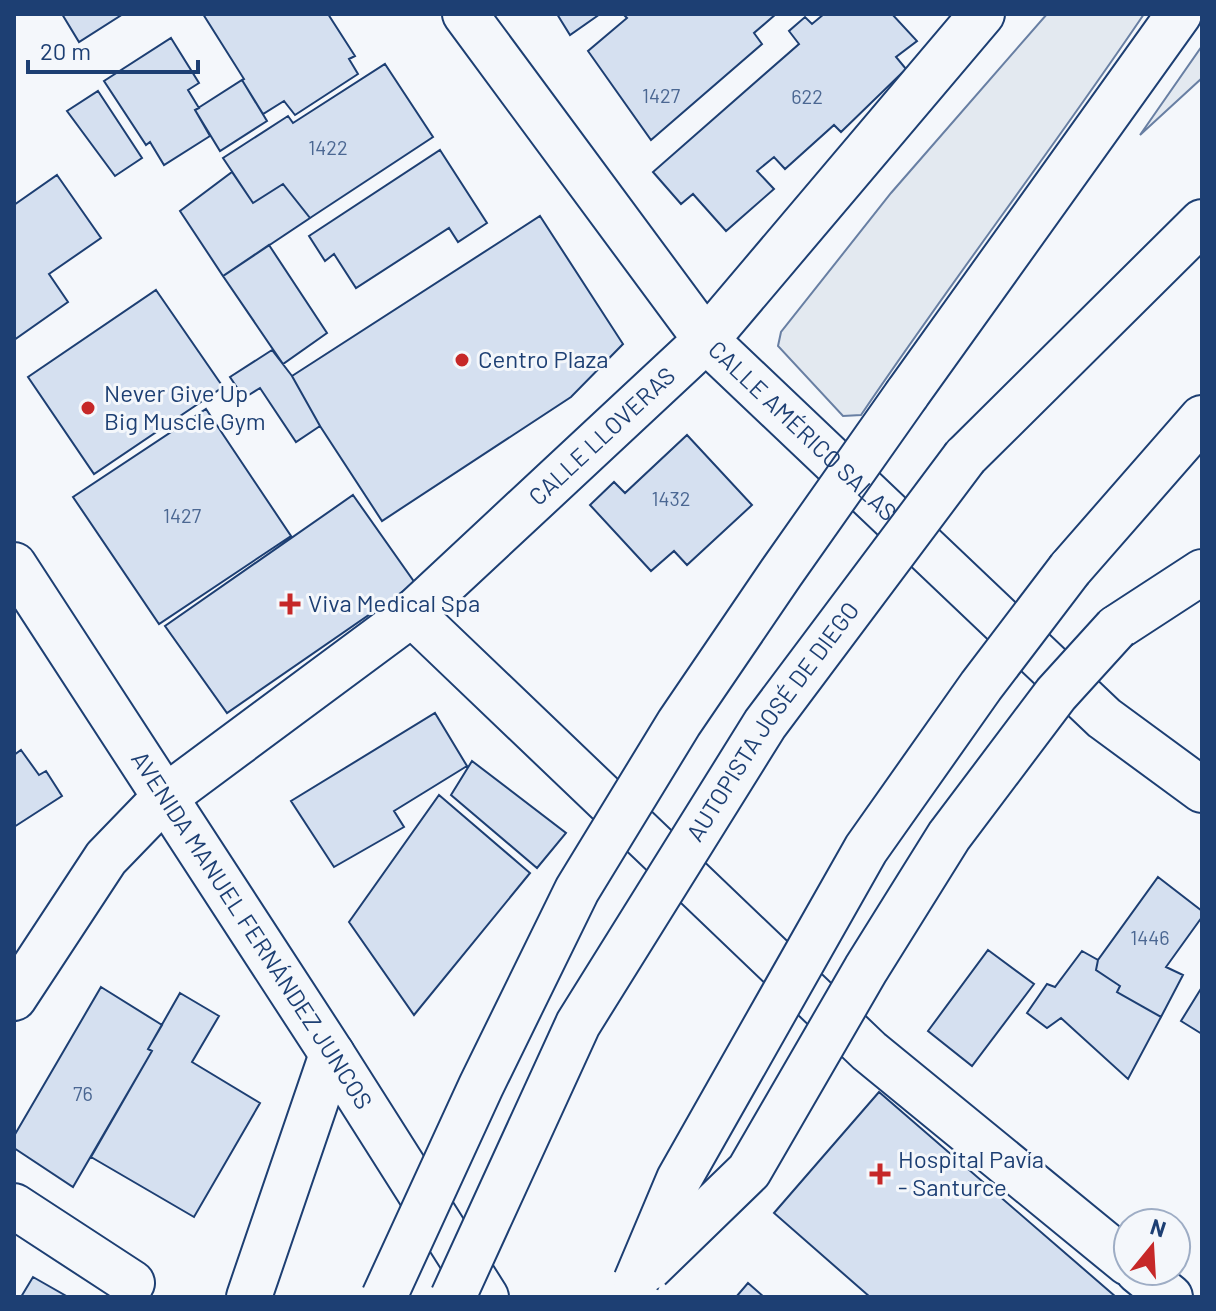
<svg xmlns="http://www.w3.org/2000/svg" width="1216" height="1311" font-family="Barlow,sans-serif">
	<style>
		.green { fill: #e3e9f0; stroke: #687fa3; stroke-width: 2 }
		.building { fill: #d5e0f0; stroke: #1d3f73; stroke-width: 2 }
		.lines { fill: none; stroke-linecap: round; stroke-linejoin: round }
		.street-casing { stroke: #1d3f73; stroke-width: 48 }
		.secondary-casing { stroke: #1d3f73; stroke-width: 48 }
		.highway-casing { stroke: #1d3f73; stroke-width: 48 }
		.street { stroke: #f4f7fb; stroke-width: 44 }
		.secondary { stroke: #f4f7fb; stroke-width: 44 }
		.highway { stroke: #f4f7fb; stroke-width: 44 }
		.highway-bridge-casing { stroke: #1d3f73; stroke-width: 48; stroke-linecap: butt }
		.highway-bridge { stroke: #f4f7fb; stroke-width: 44 }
		.poi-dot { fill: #c62828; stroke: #f4f7fb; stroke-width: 3 }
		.labels { text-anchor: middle; stroke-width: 6; stroke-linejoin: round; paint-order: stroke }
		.number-label { font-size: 20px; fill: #4b6792 }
		.poi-label { font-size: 24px; fill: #1d3f73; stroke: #f4f7fb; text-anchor: start }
		.street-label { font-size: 24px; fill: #1d3f73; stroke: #f4f7fb }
	</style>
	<rect width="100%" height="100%" fill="#f4f7fb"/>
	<!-- green -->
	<path class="green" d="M 1047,14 L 1144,14 C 1052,150 953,279 861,415 L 843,416 L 778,346 L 781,332 L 891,193 Z
		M 1202,46 L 1202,78 L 1140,135 Z"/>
	<!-- building -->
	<path class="building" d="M 62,14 L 123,14 L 79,42 Z
		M 203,14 L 328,14 L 355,56 L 349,59 L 358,74 L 295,115 L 284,101 L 263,114 L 242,80 L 244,79 Z
		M 557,14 L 600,14 L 570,35 Z
		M 623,14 L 776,14 L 754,33 L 762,44 L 651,140 L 588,51 L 627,18 Z
		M 824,14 L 892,14 L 917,41 L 896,57 L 906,69 L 841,132 L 834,125 L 785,169 L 774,157 L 757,171 L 774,189 L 726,231 L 693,194 L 681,204 L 653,172 L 799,44 L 789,31 L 805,17 L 812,24 Z
		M 171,38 L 199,83 L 188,90 L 199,108 L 195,110 L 210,136 L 164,165 L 150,142 L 146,145 L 104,81 Z
		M 385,64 L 433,137 L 310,218 L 283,184 L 253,203 L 223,158 L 288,116 L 293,123 Z
		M 242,80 L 267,121 L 220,151 L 195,110 Z
		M 98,91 L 142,158 L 115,176 L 67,111 Z
		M 440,150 L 487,223 L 458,242 L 449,228 L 356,288 L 334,254 L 325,261 L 309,236 Z
		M 232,172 L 253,203 L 283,184 L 310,218 L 223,276 L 180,211 Z
		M 57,175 L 101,238 L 49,274 L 68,302 L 14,340 L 14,205 Z
		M 540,216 L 623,344 L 571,397 L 382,521 L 320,426 L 292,376 Z
		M 269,245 L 327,333 L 283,364 L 223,276 Z
		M 156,290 L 223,387 L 94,474 L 28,377 Z
		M 272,350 L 292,376 L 320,426 L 296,442 L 260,388 L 244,398 L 230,377 Z
		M 206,409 L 291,536 L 159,624 L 73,497 Z
		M 687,435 L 752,505 L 687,565 L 674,551 L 651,571 L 590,505 L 614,482 L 625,493 Z
		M 353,495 L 415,583 L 227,713 L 165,626 Z
		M 435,713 L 467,766 L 394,811 L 404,827 L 334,867 L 291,801 Z
		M 21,750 L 39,775 L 46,771 L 62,796 L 14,827 L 14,755 Z
		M 472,761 L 566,833 L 537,868 L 451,795 Z
		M 439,795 L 530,873 L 414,1015 L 349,922 Z
		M 1158,877 L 1202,911 L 1202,917 L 1166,967 L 1183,975 L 1161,1017 L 1117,992 L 1120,986 L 1096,970 L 1098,960 Z
		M 988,950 L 1034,984 L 972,1066 L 928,1031 Z
		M 1082,951 L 1098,960 L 1096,970 L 1120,986 L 1117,992 L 1161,1017 L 1128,1079 L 1061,1018 L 1047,1028 L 1027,1013 L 1047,984 L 1055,987 Z
		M 101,987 L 162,1025 L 148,1049 L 152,1051 L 73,1187 L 14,1148 L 14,1136 Z
		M 1202,987 L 1202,1034 L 1181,1021 Z
		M 180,993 L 219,1016 L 192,1062 L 260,1103 L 194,1217 L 91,1157 L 152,1051 L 148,1049 Z
		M 879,1092 L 1116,1297 L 870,1297 L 774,1213 Z
		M 33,1277 L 68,1297 L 21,1297 Z
		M 748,1283 L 764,1297 L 736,1297 Z"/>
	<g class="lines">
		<defs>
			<g id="street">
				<path id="s1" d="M 465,14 L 706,340 L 1104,718 L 1202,790"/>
				<path d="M 412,614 L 869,1051 L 1128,1263"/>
				<path id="s2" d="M 14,998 L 106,858 L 164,798 L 412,614 L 706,340 L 982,14"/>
				<path d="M 14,1206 L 132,1283"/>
				<path d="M 1138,1271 L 1170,1297"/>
			</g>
			<g id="secondary">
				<path id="s3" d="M 14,565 L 332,1054 L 486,1297"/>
			</g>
			<path id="highway" d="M 907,394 L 1179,14
				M 965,457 L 1202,222
				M 1070,569 L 1202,418
				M 1116,628 L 1202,572
				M 249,1297 L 332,1054"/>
		</defs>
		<!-- street casing -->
		<use href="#street" class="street-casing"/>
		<!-- secondary casing -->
		<use href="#secondary" class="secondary-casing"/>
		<!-- highway casing -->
		<use href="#highway" class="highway-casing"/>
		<!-- street -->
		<use href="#street" class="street"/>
		<!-- secondary -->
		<use href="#secondary" class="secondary"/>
		<!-- highway -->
		<use href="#highway" class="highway"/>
		<defs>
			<g id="highway-bridge">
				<path d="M 649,1268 L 749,1171 L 866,969 L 949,836 L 1056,694 L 1116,628"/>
				<path d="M 636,1281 L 679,1179 L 866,849 L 981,686 L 1070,569"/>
				<path d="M 384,1297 L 481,1086 L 577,890 L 679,723 L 781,573 L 907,394"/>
				<path id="s4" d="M 453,1297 L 578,1024 L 765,724 L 965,457"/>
			</g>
		</defs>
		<!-- highway-bridge casing -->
		<use href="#highway-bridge" class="highway-bridge-casing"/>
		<!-- highway-bridge -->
		<use href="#highway-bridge" class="highway-bridge"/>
	</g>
	<!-- markers -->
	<g class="poi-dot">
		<circle cx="462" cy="360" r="8"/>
		<circle cx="88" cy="408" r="8"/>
		<path d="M286 592h8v8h8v8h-8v8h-8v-8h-8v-8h8z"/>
		<path d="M876 1162h8v8h8v8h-8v8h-8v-8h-8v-8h8z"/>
	</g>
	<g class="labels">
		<!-- number labels -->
		<g class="number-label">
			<text x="661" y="103">1427</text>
			<text x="807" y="104">622</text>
			<text x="328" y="155">1422</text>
			<text x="671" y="506">1432</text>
			<text x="182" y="523">1427</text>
			<text x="1150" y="945">1446</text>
			<text x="83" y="1101">76</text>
		</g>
		<!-- poi labels -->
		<g class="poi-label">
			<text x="478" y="368">Centro Plaza</text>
			<text x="104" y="402">Never Give Up<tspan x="104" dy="28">Big Muscle Gym</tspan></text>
			<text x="308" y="612">Viva Medical Spa</text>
			<text x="898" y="1168">Hospital Pavía<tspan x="898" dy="28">- Santurce</tspan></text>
		</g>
		<!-- street labels -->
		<g class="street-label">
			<text dy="8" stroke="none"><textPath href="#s1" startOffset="538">CALLE AMÉRICO SALAS</textPath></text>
			<text dy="8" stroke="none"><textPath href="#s2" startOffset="820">CALLE LLOVERAS</textPath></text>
			<text dy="8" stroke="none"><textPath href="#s4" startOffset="660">AUTOPISTA JOSÉ DE DIEGO</textPath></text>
			<text dy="8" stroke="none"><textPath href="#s3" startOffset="436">AVENIDA MANUEL FERNÁNDEZ JUNCOS</textPath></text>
		</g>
	</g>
	<!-- border -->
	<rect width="1216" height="1311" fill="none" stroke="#1d3f73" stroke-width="32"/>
	<!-- north arrow -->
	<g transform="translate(1152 1247) rotate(18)"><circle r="38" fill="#f4f7fb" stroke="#9eadc5" stroke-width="2"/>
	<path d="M0-6L14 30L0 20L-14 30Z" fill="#c62828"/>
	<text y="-12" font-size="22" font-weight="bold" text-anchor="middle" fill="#1d3f73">N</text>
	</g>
	<!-- scale -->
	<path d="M28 60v12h170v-12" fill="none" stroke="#1d3f73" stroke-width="4"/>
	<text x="40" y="60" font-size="24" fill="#1d3f73" stroke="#f4f7fb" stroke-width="6" paint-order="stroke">20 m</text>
</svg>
